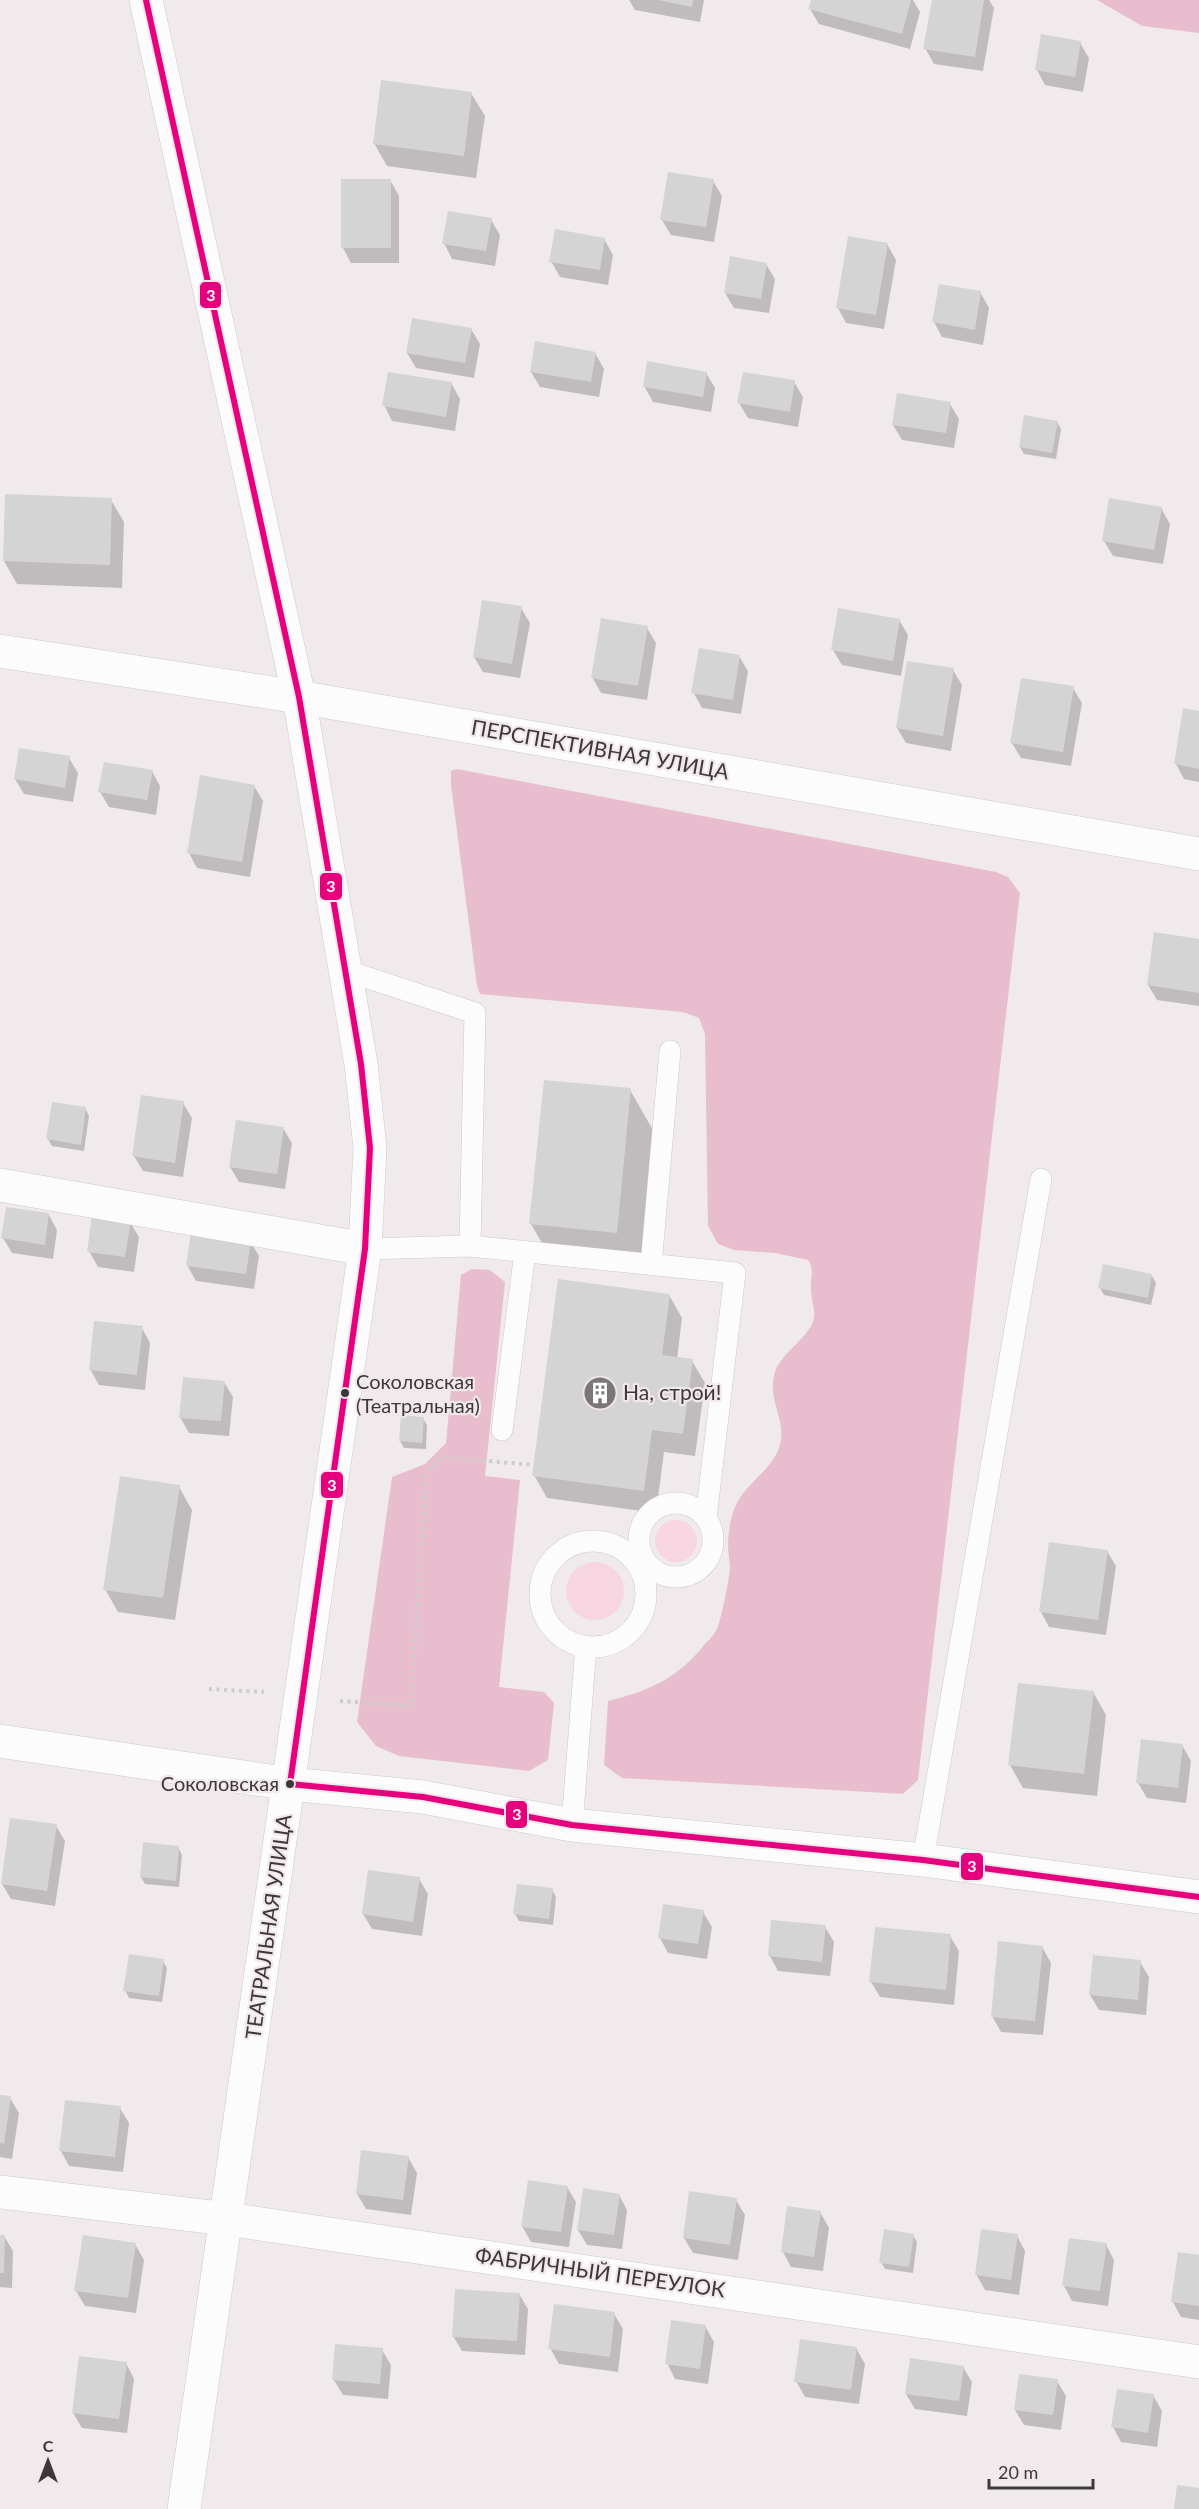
<svg xmlns="http://www.w3.org/2000/svg" width="1199" height="2509" font-family="Lato,sans-serif">
	<style>
		.green { fill: #f7d6e2 }
		.forest { fill: #e8bece }
		.shadow { fill: #0003 }
		.building { fill: #d5d4d5 }
		.lines { fill: none; stroke-linecap: round; stroke-linejoin: round }
		.lane-casing { stroke: #cdc8c9; stroke-width: 22 }
		.street-casing { stroke: #cdc8c9; stroke-width: 34 }
		.secondary-casing { stroke: #cdc8c9; stroke-width: 34 }
		.path { stroke: #cecccc; stroke-width: 4; stroke-dasharray: 3 4.5; stroke-linecap: butt }
		.lane { stroke: #fdfcfc; stroke-width: 21 }
		.street { stroke: #fdfcfc; stroke-width: 33 }
		.secondary { stroke: #fdfcfc; stroke-width: 33 }
		.bus-1-casing { stroke: #f2e8eb; stroke-width: 10 }
		.bus-1 { stroke: #e5007d; stroke-width: 6 }
		.bus-dot { fill: #3c3839; stroke: #f2e8eb; stroke-width: 2 }
		.labels { text-anchor: middle; stroke-width: 4.5; stroke-linejoin: round; paint-order: stroke }
		.bus-label { font-size: 20px; fill: #3c3839; stroke: #f2e8eb; text-anchor: start }
		.street-label { font-size: 21px; fill: #3c3839; stroke: #f2e8eb }
		.poi-label { font-size: 21px; fill: #3c3839; stroke: #f2e8eb; text-anchor: start }
		.line-badge { stroke: #f2e8eb; stroke-width: 2 }
		.badge-label { font-size: 16px; text-anchor: middle; font-weight: bold; fill: #fff }
	</style>
	<rect width="100%" height="100%" fill="#f0eaec"/>
	<!-- green -->
	<path class="green" d="M655 1541a21 21 0 1 1 42 0a21 21 0 1 1-42 0Z
		M566 1591a29 29 0 1 1 58 0a29 29 0 1 1-58 0Z"/>
	<!-- forest -->
	<path class="forest" d="M 1097,0 L 1199,0 L 1199,33 L 1142,26 Z
		M 457,769 L 996,872 L 1008,877 L 1020,893 L 918,1780 L 903,1794 L 622,1778 L 604,1765 L 608,1701 C 649,1691 678,1678 704,1645 C 708,1641 713,1636 716,1631 C 721,1622 729,1579 730,1569 C 730,1561 728,1553 728,1546 C 728,1535 730,1520 734,1510 C 743,1482 777,1470 781,1439 C 784,1416 767,1399 775,1372 C 781,1352 812,1336 814,1317 C 815,1309 811,1299 811,1290 C 810,1278 815,1270 808,1260 L 775,1253 L 734,1250 L 718,1244 L 708,1226 L 705,1034 L 699,1018 L 683,1012 L 480,994 L 477,986 L 451,785 L 451,771 Z
		M 472,1269 L 490,1270 L 505,1282 L 485,1476 L 520,1480 L 499,1687 L 544,1692 L 554,1703 L 548,1760 L 529,1771 L 399,1756 L 376,1746 L 357,1722 L 392,1477 L 425,1464 L 446,1443 L 461,1275 Z"/>
	<!-- shadow -->
	<path class="shadow" d="M 629,0 L 704,0 L 700,22 L 635,10 Z
		M 812,0 L 913,0 L 920,12 L 910,49 L 819,24 L 810,9 Z
		M 933,0 L 989,0 L 994,8 L 983,71 L 934,64 L 925,48 Z
		M 1080,43 L 1089,58 L 1083,92 L 1045,85 L 1037,70 Z
		M 471,93 L 485,116 L 476,178 L 387,166 L 374,143 Z
		M 390,180 L 399,196 L 399,263 L 351,263 L 343,248 Z
		M 713,181 L 722,196 L 714,242 L 671,235 L 662,220 Z
		M 491,220 L 500,235 L 495,266 L 452,259 L 444,243 Z
		M 604,239 L 613,255 L 608,285 L 560,277 L 551,261 Z
		M 887,244 L 896,260 L 884,329 L 846,323 L 838,308 Z
		M 766,264 L 775,279 L 769,313 L 734,308 L 725,293 Z
		M 980,292 L 989,308 L 983,345 L 942,337 L 934,322 Z
		M 471,329 L 480,344 L 474,378 L 416,368 L 407,353 Z
		M 595,353 L 604,369 L 599,397 L 540,387 L 531,372 Z
		M 706,373 L 715,388 L 711,412 L 653,402 L 644,386 Z
		M 794,382 L 803,397 L 798,427 L 748,418 L 739,403 Z
		M 451,383 L 460,399 L 455,431 L 392,421 L 384,405 Z
		M 950,404 L 959,419 L 954,448 L 902,440 L 893,425 Z
		M 1057,422 L 1061,429 L 1056,459 L 1024,454 L 1020,447 Z
		M 111,500 L 124,522 L 122,588 L 17,584 L 4,561 Z
		M 1161,508 L 1170,524 L 1163,564 L 1113,556 L 1104,541 Z
		M 521,608 L 530,623 L 520,678 L 483,672 L 474,657 Z
		M 899,620 L 908,635 L 901,676 L 842,665 L 833,650 Z
		M 647,628 L 656,643 L 647,700 L 601,693 L 592,677 Z
		M 739,656 L 748,671 L 741,714 L 702,708 L 693,692 Z
		M 953,670 L 962,685 L 951,751 L 906,743 L 897,728 Z
		M 1073,688 L 1082,703 L 1071,766 L 1021,758 L 1012,743 Z
		M 1199,712 L 1199,782 L 1184,779 L 1176,764 Z
		M 69,758 L 78,773 L 73,802 L 24,794 L 15,779 Z
		M 152,771 L 160,786 L 156,815 L 109,807 L 100,792 Z
		M 254,786 L 263,801 L 250,877 L 197,868 L 189,853 Z
		M 1199,940 L 1199,1006 L 1157,1000 L 1148,985 Z
		M 630,1090 L 653,1130 L 640,1272 L 554,1264 L 531,1224 Z
		M 183,1103 L 192,1118 L 183,1177 L 143,1171 L 134,1156 Z
		M 85,1108 L 89,1116 L 84,1151 L 52,1146 L 48,1139 Z
		M 283,1128 L 292,1143 L 285,1189 L 239,1182 L 230,1167 Z
		M 49,1215 L 57,1230 L 53,1259 L 12,1253 L 3,1238 Z
		M 130,1222 L 139,1237 L 134,1272 L 98,1267 L 89,1251 Z
		M 250,1241 L 259,1256 L 254,1289 L 196,1281 L 187,1265 Z
		M 1152,1276 L 1156,1283 L 1151,1305 L 1104,1295 L 1100,1288 Z
		M 669,1295 L 682,1318 L 677,1359 L 692,1361 L 705,1383 L 695,1456 L 664,1452 L 656,1513 L 547,1498 L 534,1475 Z
		M 142,1328 L 150,1343 L 145,1390 L 99,1385 L 90,1369 Z
		M 224,1382 L 233,1397 L 229,1436 L 189,1433 L 180,1417 Z
		M 423,1418 L 427,1425 L 426,1449 L 404,1448 L 400,1441 Z
		M 179,1487 L 192,1510 L 175,1620 L 118,1612 L 105,1589 Z
		M 1107,1551 L 1116,1566 L 1106,1635 L 1049,1627 L 1041,1612 Z
		M 1093,1692 L 1106,1715 L 1097,1796 L 1023,1788 L 1010,1765 Z
		M 1182,1745 L 1191,1761 L 1186,1803 L 1147,1798 L 1138,1783 Z
		M 56,1826 L 65,1841 L 55,1906 L 11,1899 L 2,1884 Z
		M 178,1847 L 182,1855 L 179,1887 L 145,1884 L 141,1877 Z
		M 419,1879 L 428,1894 L 422,1936 L 372,1929 L 363,1914 Z
		M 552,1890 L 556,1897 L 553,1925 L 519,1921 L 515,1914 Z
		M 703,1912 L 712,1927 L 707,1959 L 668,1953 L 660,1938 Z
		M 825,1927 L 834,1942 L 830,1976 L 778,1971 L 770,1956 Z
		M 950,1936 L 959,1951 L 954,2005 L 880,1997 L 871,1982 Z
		M 1042,1947 L 1051,1963 L 1043,2035 L 1001,2032 L 992,2016 Z
		M 163,1961 L 167,1968 L 162,2002 L 129,1998 L 125,1990 Z
		M 1140,1962 L 1149,1977 L 1146,2015 L 1099,2010 L 1090,1995 Z
		M 0,2096 L 10,2098 L 19,2113 L 12,2159 L 0,2157 Z
		M 120,2108 L 129,2123 L 123,2172 L 69,2166 L 61,2151 Z
		M 408,2157 L 417,2173 L 411,2215 L 366,2209 L 357,2194 Z
		M 567,2187 L 576,2202 L 569,2247 L 531,2242 L 522,2226 Z
		M 619,2195 L 627,2210 L 622,2249 L 587,2245 L 578,2230 Z
		M 736,2200 L 745,2215 L 738,2260 L 693,2253 L 684,2238 Z
		M 820,2212 L 829,2228 L 823,2271 L 791,2267 L 783,2252 Z
		M 913,2235 L 917,2242 L 913,2273 L 885,2269 L 881,2262 Z
		M 0,2236 L 4,2236 L 13,2251 L 12,2288 L 0,2287 Z
		M 1017,2236 L 1025,2251 L 1019,2295 L 985,2290 L 976,2274 Z
		M 135,2244 L 144,2260 L 136,2313 L 85,2306 L 76,2291 Z
		M 1106,2245 L 1114,2260 L 1108,2306 L 1072,2301 L 1064,2286 Z
		M 1199,2257 L 1199,2320 L 1181,2317 L 1173,2302 Z
		M 519,2294 L 528,2309 L 525,2355 L 462,2351 L 453,2336 Z
		M 614,2314 L 623,2329 L 618,2372 L 559,2364 L 550,2348 Z
		M 705,2326 L 714,2342 L 708,2384 L 675,2379 L 667,2363 Z
		M 856,2348 L 865,2364 L 859,2404 L 805,2397 L 796,2381 Z
		M 382,2350 L 391,2365 L 388,2399 L 343,2395 L 334,2380 Z
		M 126,2363 L 134,2379 L 127,2433 L 82,2428 L 73,2413 Z
		M 963,2367 L 972,2382 L 967,2416 L 915,2409 L 906,2394 Z
		M 1057,2381 L 1066,2396 L 1061,2430 L 1024,2425 L 1015,2410 Z
		M 1153,2395 L 1162,2411 L 1157,2447 L 1121,2442 L 1113,2427 Z"/>
	<!-- building -->
	<path class="building" d="M 658,0 L 693,0 L 692,7 Z
		M 811,0 L 911,0 L 902,34 L 808,9 Z
		M 932,0 L 984,0 L 975,57 L 923,49 Z
		M 1041,34 L 1081,41 L 1075,77 L 1035,70 Z
		M 381,80 L 472,92 L 464,156 L 373,144 Z
		M 668,172 L 714,179 L 706,227 L 660,220 Z
		M 341,179 L 391,179 L 391,248 L 341,248 Z
		M 448,211 L 492,218 L 486,251 L 442,244 Z
		M 555,229 L 605,238 L 600,270 L 549,262 Z
		M 848,236 L 888,243 L 876,315 L 836,308 Z
		M 730,256 L 767,263 L 761,299 L 724,293 Z
		M 939,284 L 981,291 L 975,330 L 932,322 Z
		M 412,318 L 472,328 L 465,363 L 406,353 Z
		M 535,341 L 596,352 L 591,382 L 530,372 Z
		M 647,361 L 707,372 L 703,397 L 643,387 Z
		M 388,372 L 452,382 L 446,417 L 382,406 Z
		M 743,372 L 795,380 L 790,412 L 737,403 Z
		M 897,393 L 951,402 L 946,433 L 892,425 Z
		M 1024,415 L 1058,421 L 1052,453 L 1019,447 Z
		M 5,494 L 112,498 L 110,565 L 3,561 Z
		M 1109,498 L 1162,507 L 1154,550 L 1102,541 Z
		M 482,600 L 522,606 L 512,664 L 473,657 Z
		M 838,608 L 900,619 L 893,661 L 831,650 Z
		M 601,618 L 648,626 L 638,686 L 591,678 Z
		M 699,648 L 740,655 L 733,700 L 691,693 Z
		M 907,661 L 954,668 L 943,736 L 896,728 Z
		M 1021,678 L 1074,686 L 1063,752 L 1010,743 Z
		M 1183,708 L 1199,711 L 1199,769 L 1174,764 Z
		M 19,748 L 70,756 L 65,788 L 14,779 Z
		M 104,762 L 153,770 L 147,800 L 98,792 Z
		M 200,775 L 255,785 L 242,862 L 187,853 Z
		M 1154,932 L 1199,939 L 1199,993 L 1147,985 Z
		M 544,1080 L 631,1088 L 617,1233 L 529,1224 Z
		M 141,1095 L 184,1101 L 175,1163 L 132,1156 Z
		M 52,1102 L 86,1107 L 81,1145 L 46,1139 Z
		M 236,1120 L 284,1127 L 277,1174 L 229,1167 Z
		M 6,1207 L 49,1213 L 45,1245 L 1,1238 Z
		M 92,1215 L 131,1220 L 125,1257 L 87,1252 Z
		M 191,1231 L 251,1240 L 246,1274 L 186,1266 Z
		M 1103,1264 L 1152,1274 L 1148,1298 L 1098,1288 Z
		M 558,1279 L 670,1294 L 662,1355 L 693,1359 L 683,1434 L 652,1430 L 644,1491 L 532,1476 Z
		M 94,1321 L 143,1326 L 137,1375 L 89,1370 Z
		M 183,1377 L 225,1381 L 221,1421 L 179,1418 Z
		M 401,1415 L 424,1417 L 422,1443 L 399,1441 Z
		M 120,1476 L 180,1485 L 163,1598 L 103,1590 Z
		M 1049,1542 L 1108,1550 L 1098,1620 L 1039,1612 Z
		M 1018,1683 L 1094,1691 L 1084,1774 L 1008,1765 Z
		M 1141,1739 L 1183,1744 L 1178,1788 L 1136,1783 Z
		M 10,1818 L 57,1824 L 47,1891 L 1,1884 Z
		M 143,1842 L 179,1846 L 176,1881 L 140,1877 Z
		M 368,1870 L 420,1877 L 413,1922 L 362,1914 Z
		M 517,1884 L 553,1888 L 549,1919 L 513,1914 Z
		M 663,1904 L 704,1910 L 698,1944 L 658,1938 Z
		M 771,1920 L 826,1925 L 822,1962 L 768,1956 Z
		M 875,1927 L 951,1934 L 946,1990 L 869,1982 Z
		M 998,1941 L 1043,1946 L 1035,2021 L 991,2017 Z
		M 129,1954 L 164,1959 L 159,1996 L 123,1991 Z
		M 1093,1955 L 1141,1960 L 1138,2000 L 1089,1995 Z
		M 0,2095 L 11,2096 L 4,2144 L 0,2143 Z
		M 65,2100 L 121,2106 L 115,2157 L 59,2151 Z
		M 361,2150 L 409,2156 L 403,2200 L 356,2194 Z
		M 528,2180 L 568,2186 L 561,2232 L 521,2227 Z
		M 583,2188 L 620,2194 L 614,2235 L 577,2230 Z
		M 689,2191 L 737,2198 L 730,2245 L 683,2238 Z
		M 787,2206 L 821,2211 L 814,2257 L 781,2252 Z
		M 884,2229 L 914,2234 L 909,2267 L 879,2263 Z
		M 981,2229 L 1018,2234 L 1011,2280 L 975,2275 Z
		M 0,2235 L 5,2235 L 4,2273 L 0,2273 Z
		M 83,2235 L 136,2243 L 128,2298 L 74,2291 Z
		M 1069,2238 L 1107,2243 L 1100,2291 L 1062,2286 Z
		M 1178,2252 L 1199,2255 L 1199,2306 L 1171,2302 Z
		M 455,2289 L 520,2293 L 517,2341 L 452,2337 Z
		M 554,2304 L 615,2312 L 610,2357 L 548,2349 Z
		M 671,2320 L 706,2325 L 700,2369 L 665,2364 Z
		M 800,2339 L 857,2347 L 851,2390 L 794,2382 Z
		M 335,2344 L 383,2348 L 380,2384 L 332,2380 Z
		M 79,2356 L 127,2362 L 119,2419 L 72,2413 Z
		M 910,2358 L 964,2366 L 959,2401 L 905,2394 Z
		M 1019,2374 L 1058,2379 L 1053,2415 L 1014,2410 Z
		M 1117,2389 L 1154,2394 L 1148,2433 L 1111,2427 Z
		M 1177,2485 L 1199,2488 L 1199,2509 L 1174,2509 Z"/>
	<g class="lines">
		<defs>
			<path id="lane" d="M 344,970 L 475,1013 L 470,1246
				M 365,1249 L 470,1246 L 735,1273 L 706,1518
				M 651,1265 L 670,1051
				M 502,1430 L 525,1252
				M639 1540a37 37 0 1 1 74 0a37 37 0 1 1-74 0Z
				M540 1594a53 53 0 1 1 106 0a53 53 0 1 1-106 0Z
				M 572,1825 L 586,1646
				M 923,1860 L 1041,1179"/>
			<path id="street" d="M 0,651 L 299,697 L 1199,854
				M 0,1185 L 365,1249
				M 0,1741 L 290,1784
				M 0,2192 L 227,2219 L 1199,2362"/>
			<path id="secondary" d="M 146,0 L 299,697 L 361,1064 L 370,1148 L 365,1249 L 184,2509
				M 290,1784 L 423,1797 L 572,1825 L 923,1860 L 1199,1897"/>
		</defs>
		<!-- lane casing -->
		<use href="#lane" class="lane-casing"/>
		<!-- street casing -->
		<use href="#street" class="street-casing"/>
		<!-- secondary casing -->
		<use href="#secondary" class="secondary-casing"/>
		<!-- path -->
		<path class="path" d="M 209,1689 L 264,1692
			M 340,1701 L 411,1706 L 426,1472 L 442,1457 L 534,1465"/>
		<!-- lane -->
		<use href="#lane" class="lane"/>
		<!-- street -->
		<use href="#street" class="street"/>
		<!-- secondary -->
		<use href="#secondary" class="secondary"/>
		<defs>
			<path id="bus-1" d="M 146,0 L 299,697 L 361,1064 L 370,1148 L 365,1249 L 290,1784
				M 290,1784 L 423,1797 L 572,1825 L 923,1860 L 1199,1897"/>
		</defs>
		<!-- bus-1 casing -->
		<use href="#bus-1" class="bus-1-casing"/>
		<!-- bus-1 -->
		<use href="#bus-1" class="bus-1"/>
	</g>
	<!-- icons -->
	<defs>
		<symbol id="building-disc" viewBox="-11 -11 22 22"><circle r="9.5" fill="#7b7678" stroke="#f2e8eb"/><path d="M-4-6H4V6H1V3H-1V6H-4ZM-2.5-4.3h1.7v1.8h-1.7ZM.8-4.3h1.7v1.8H.8ZM-2.5-1h1.7V.8h-1.7ZM.8-1h1.7V.8H.8Z" fill="#fff"/></symbol>
	</defs>
	<g fill-rule="evenodd">
		<use href="#building-disc" x="581" y="1374" width="38" height="38"/>
	</g>
	<!-- markers -->
	<g class="bus-dot">
		<circle cx="345" cy="1393" r="5"/>
		<circle cx="290" cy="1784" r="5"/>
	</g>
	<g class="labels">
		<!-- bus labels -->
		<g class="bus-label">
			<text x="356" y="1389">Соколовская<tspan x="356" dy="24">(Театральная)</tspan></text>
			<text x="279" y="1791" text-anchor="end">Соколовская</text>
		</g>
		<!-- street labels -->
		<g class="street-label">
			<text transform="translate(600 750) rotate(10)" y="7">ПЕРСПЕКТИВНАЯ УЛИЦА</text>
			<text transform="translate(269 1927) rotate(-82)" y="7">ТЕАТРАЛЬНАЯ УЛИЦА</text>
			<text transform="translate(600 2273) rotate(8)" y="7">ФАБРИЧНЫЙ ПЕРЕУЛОК</text>
		</g>
		<!-- poi labels -->
		<g class="poi-label">
			<text x="623" y="1400">На, строй!</text>
		</g>
	</g>
	<g class="line-badge">
		<rect x="199" y="281" width="23" height="28" rx="6" fill="#e5007d"/>
		<rect x="319" y="872" width="24" height="29" rx="6" fill="#e5007d"/>
		<rect x="320" y="1471" width="24" height="28" rx="6" fill="#e5007d"/>
		<rect x="505" y="1800" width="23" height="29" rx="6" fill="#e5007d"/>
		<rect x="960" y="1852" width="24" height="29" rx="6" fill="#e5007d"/>
	</g>
	<g class="badge-label">
		<text x="211" y="301">3</text>
		<text x="331" y="892">3</text>
		<text x="332" y="1491">3</text>
		<text x="517" y="1820">3</text>
		<text x="972" y="1872">3</text>
	</g>
	<!-- north arrow -->
	<g transform="translate(48 2461)" stroke="#f2e8eb" stroke-width="4.5" paint-order="stroke">
	<path d="M0-4.5L10 22L0 15L-10 22Z" fill="#3c3839"/>
	<text y="-9" font-size="16" font-weight="bold" text-anchor="middle" fill="#3c3839">С</text>
	</g>
	<!-- scale -->
	<path d="M989 2479v9h104v-9" fill="none" stroke="#3c3839" stroke-width="3"/>
	<text x="998" y="2479" font-size="18" fill="#3c3839" stroke="#f2e8eb" stroke-width="4.5" paint-order="stroke">20 m</text>
</svg>
